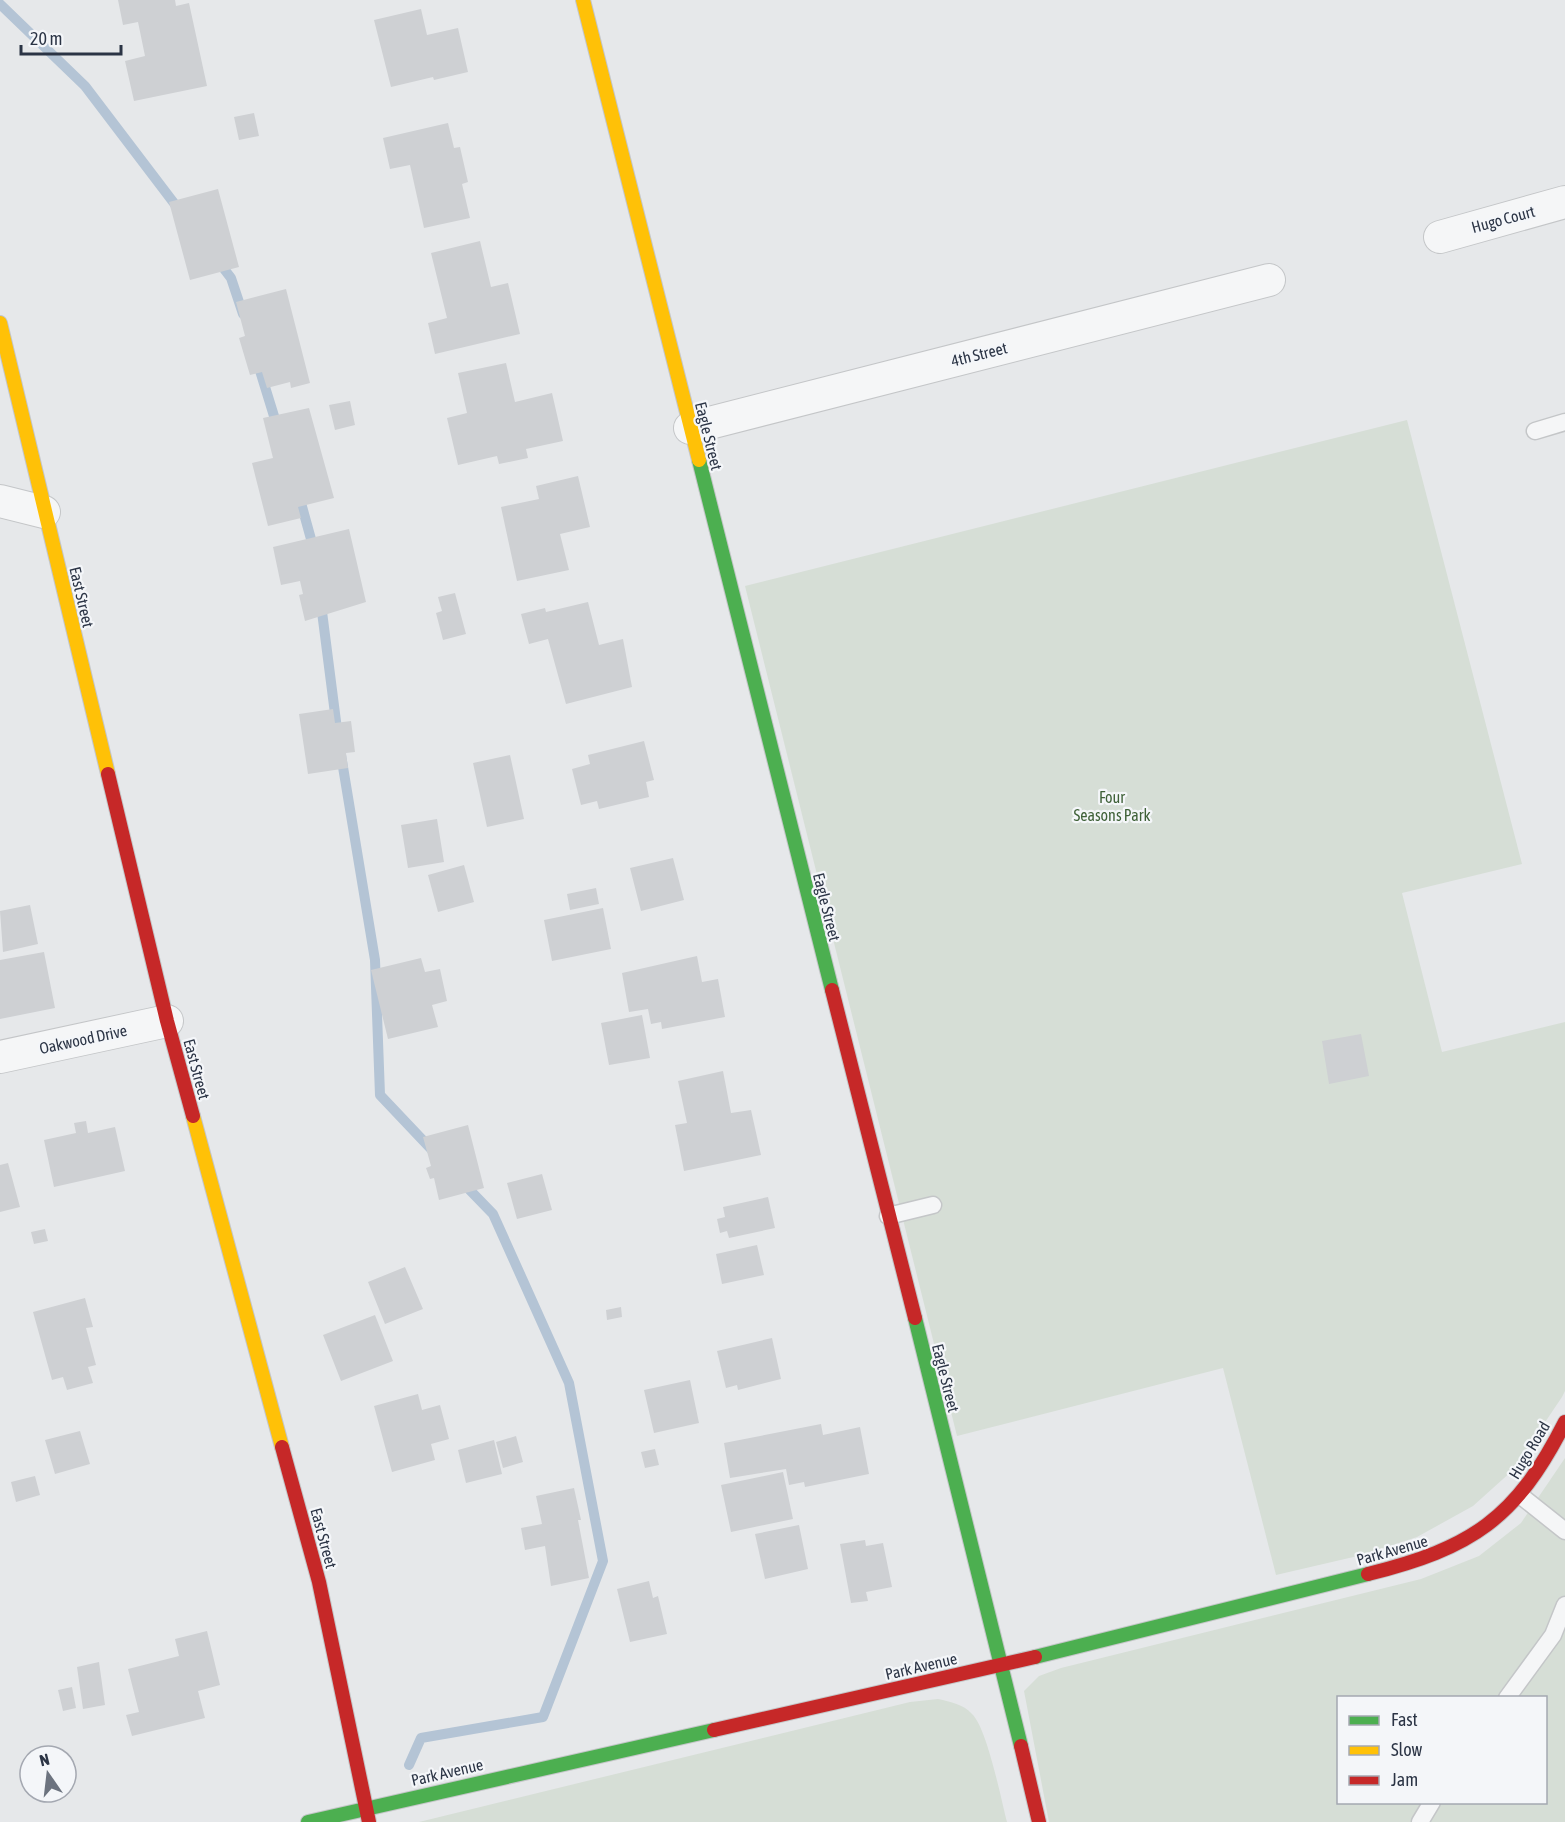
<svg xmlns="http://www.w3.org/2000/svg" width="1565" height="1822" font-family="'Asap Condensed',sans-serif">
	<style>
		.green { fill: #d6ded6; fill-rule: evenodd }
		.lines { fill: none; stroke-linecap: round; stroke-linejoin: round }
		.stream { stroke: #b4c4d5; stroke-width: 10 }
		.building { fill: #ced0d3 }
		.lane-casing { stroke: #c4c6c8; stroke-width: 19 }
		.street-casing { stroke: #c4c6c8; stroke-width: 34 }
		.fast-casing { stroke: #c4c6c8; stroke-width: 16 }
		.slow-casing { stroke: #c4c6c8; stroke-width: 16 }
		.jam-casing { stroke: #c4c6c8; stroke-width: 16 }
		.lane { stroke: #f5f6f7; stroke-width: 16 }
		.street { stroke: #f5f6f7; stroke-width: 32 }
		.fast { stroke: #4caf50; stroke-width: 14 }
		.slow { stroke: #ffc107; stroke-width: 14 }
		.jam { stroke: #c62828; stroke-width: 14 }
		.labels { text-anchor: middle; stroke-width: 4.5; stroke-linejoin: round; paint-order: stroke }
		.street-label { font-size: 16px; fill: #2b3445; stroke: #f4f6f9 }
		.park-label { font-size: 16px; fill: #3f6138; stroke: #f4f6f9 }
	</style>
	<rect width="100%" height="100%" fill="#e6e8ea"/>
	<!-- green -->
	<path class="green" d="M 1407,420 L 1522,864 L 1402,893 L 1442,1052 L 1565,1022 L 1565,1391 L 1562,1397 L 1513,1470 L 1473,1506 L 1417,1537 L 1362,1555 L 1276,1575 L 1223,1368 L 957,1436 L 745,586 Z
		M 1565,1458 L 1565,1822 L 1049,1822 L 1024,1691 L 1039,1676 L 1061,1668 L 1421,1579 L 1479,1556 L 1521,1523 ZM 1338,1698 L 1546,1698 L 1546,1802 L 1338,1802 Z
		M 938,1699 C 951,1702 963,1704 972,1714 C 987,1728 1001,1799 1007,1822 L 419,1822 L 910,1702 Z"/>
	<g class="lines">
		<!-- stream -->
		<path class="stream" d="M 0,4 L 85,86 L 180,211
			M 218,261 L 231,278 L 243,314
			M 257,361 L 278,429
			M 298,492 L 314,550
			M 321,604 L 338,737
			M 341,755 L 375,960 L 380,1095 L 433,1151
			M 409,1765 L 421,1738 L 543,1717 L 603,1561 L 569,1383 L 493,1214 L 462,1182"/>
	</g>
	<!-- building -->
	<path class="building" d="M 118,0 L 175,0 L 176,6 L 189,3 L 207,86 L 134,101 L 125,61 L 145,56 L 138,22 L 123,25 Z
		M 421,9 L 427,35 L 458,28 L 468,72 L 434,80 L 433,77 L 391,87 L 374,20 Z
		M 254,113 L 259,136 L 239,140 L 234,117 Z
		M 448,123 L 454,148 L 460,147 L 468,182 L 462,184 L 470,218 L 424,228 L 410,165 L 390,169 L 383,138 Z
		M 218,189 L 239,267 L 190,280 L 169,202 Z
		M 480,241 L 491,287 L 508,283 L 520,334 L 435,354 L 428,323 L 447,318 L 431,253 Z
		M 286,289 L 310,383 L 291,388 L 290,382 L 267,388 L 262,372 L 250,375 L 239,338 L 245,336 L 236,302 Z
		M 506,363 L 515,402 L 552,393 L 563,441 L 526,449 L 528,458 L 499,464 L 497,456 L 458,465 L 447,418 L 467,413 L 458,373 Z
		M 350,401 L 355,425 L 335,430 L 329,405 Z
		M 309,408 L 334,498 L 298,507 L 301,518 L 268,526 L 252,463 L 273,458 L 263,418 Z
		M 578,476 L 590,527 L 560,534 L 569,570 L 517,581 L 501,507 L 539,499 L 536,486 Z
		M 349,529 L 366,602 L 305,621 L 299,595 L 303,594 L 300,581 L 281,585 L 273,547 Z
		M 455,593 L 466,634 L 443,640 L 436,613 L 442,611 L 438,597 Z
		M 588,602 L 599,645 L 623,639 L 632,687 L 566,704 L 548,639 L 529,644 L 521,614 L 545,608 L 546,612 Z
		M 333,709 L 335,723 L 351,721 L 355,752 L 346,753 L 348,768 L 308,774 L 299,714 Z
		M 644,741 L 654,780 L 646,782 L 649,797 L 599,809 L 597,801 L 581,805 L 572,769 L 590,764 L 588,755 Z
		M 510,755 L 524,819 L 487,827 L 473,763 Z
		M 437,819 L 444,862 L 408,868 L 401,825 Z
		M 673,858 L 684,900 L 641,911 L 630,868 Z
		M 464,865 L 474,902 L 438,912 L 428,875 Z
		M 596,888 L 599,904 L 570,910 L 567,894 Z
		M 30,905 L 38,944 L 3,952 L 0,911 Z
		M 603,908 L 611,949 L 552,961 L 544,920 Z
		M 44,952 L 55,1008 L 0,1019 L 0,960 Z
		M 697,956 L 702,982 L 718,979 L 725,1017 L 662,1029 L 661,1022 L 651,1024 L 648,1009 L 629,1012 L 622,973 Z
		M 421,958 L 425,972 L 440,969 L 447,1001 L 432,1005 L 438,1027 L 388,1039 L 371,970 Z
		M 642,1015 L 650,1058 L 609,1065 L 601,1023 Z
		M 1361,1034 L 1369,1076 L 1329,1084 L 1322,1041 Z
		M 723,1071 L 731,1113 L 751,1110 L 761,1155 L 684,1171 L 675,1125 L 687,1123 L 678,1081 Z
		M 86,1121 L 88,1133 L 115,1127 L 125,1171 L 54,1187 L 44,1140 L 76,1133 L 74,1123 Z
		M 468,1125 L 484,1188 L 439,1200 L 434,1178 L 430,1179 L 426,1168 L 431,1166 L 423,1137 Z
		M 8,1163 L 20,1207 L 0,1212 L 0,1165 Z
		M 542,1174 L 552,1210 L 517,1219 L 507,1183 Z
		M 768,1197 L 775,1228 L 729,1238 L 727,1231 L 720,1233 L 717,1219 L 725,1217 L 723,1207 Z
		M 45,1229 L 48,1241 L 34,1244 L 31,1232 Z
		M 757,1245 L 764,1275 L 722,1284 L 716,1254 Z
		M 405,1267 L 423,1309 L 385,1324 L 368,1282 Z
		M 85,1298 L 93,1327 L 86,1328 L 96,1365 L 88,1367 L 93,1383 L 67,1390 L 63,1377 L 52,1380 L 33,1312 Z
		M 621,1307 L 622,1317 L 607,1320 L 606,1310 Z
		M 375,1315 L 393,1361 L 341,1381 L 323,1335 Z
		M 772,1338 L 781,1379 L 738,1390 L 737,1385 L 726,1388 L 717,1351 Z
		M 690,1380 L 699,1423 L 654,1433 L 644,1390 Z
		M 418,1394 L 422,1410 L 440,1405 L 449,1439 L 431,1444 L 435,1460 L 392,1472 L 374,1406 Z
		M 821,1424 L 823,1435 L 860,1427 L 869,1474 L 805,1487 L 804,1482 L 789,1485 L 786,1469 L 730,1478 L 724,1443 Z
		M 80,1431 L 90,1464 L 55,1474 L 45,1440 Z
		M 516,1436 L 523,1462 L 503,1468 L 496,1442 Z
		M 494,1440 L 502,1474 L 466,1483 L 458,1450 Z
		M 655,1449 L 659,1465 L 645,1468 L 641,1452 Z
		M 783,1472 L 793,1519 L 731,1532 L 721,1485 Z
		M 35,1476 L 40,1495 L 16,1502 L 11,1482 Z
		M 574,1488 L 581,1520 L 578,1520 L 589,1578 L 551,1586 L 545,1546 L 525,1550 L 521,1528 L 542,1524 L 536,1496 Z
		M 799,1525 L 808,1569 L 765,1579 L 755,1534 Z
		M 865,1540 L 866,1546 L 883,1543 L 892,1587 L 866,1592 L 868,1601 L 851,1603 L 840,1544 Z
		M 649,1581 L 653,1598 L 658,1596 L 667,1634 L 630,1642 L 617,1589 Z
		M 207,1631 L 220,1685 L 198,1691 L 205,1718 L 132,1736 L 126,1715 L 139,1712 L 128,1669 L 179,1656 L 175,1639 Z
		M 99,1662 L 105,1705 L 83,1709 L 77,1667 Z
		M 72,1687 L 76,1708 L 63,1711 L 58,1690 Z"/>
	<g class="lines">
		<defs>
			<path id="lane" d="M 1535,431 L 1565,422
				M 888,1216 L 933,1205
				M 1521,1496 L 1565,1531
				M 1507,1698 L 1553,1635 L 1565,1605
				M 1420,1822 L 1432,1802"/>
			<path id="street" d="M 1440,237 L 1565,202
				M 690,428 L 1269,280
				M 0,501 L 44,512
				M 0,1057 L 167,1021"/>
			<path id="fast" d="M 699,460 L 832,990
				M 915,1318 L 1021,1746
				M 1035,1657 L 1368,1574
				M 308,1822 L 714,1730"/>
			<path id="slow" d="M 583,0 L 699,460
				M 0,323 L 108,774
				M 193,1116 L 282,1447"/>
			<path id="jam" d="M 108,774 L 167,1021 L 193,1116
				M 832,990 L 915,1318
				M 282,1447 L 319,1582 L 369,1822
				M 1368,1574 C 1472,1548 1516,1519 1565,1422
				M 714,1730 L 1035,1657
				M 1021,1746 L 1039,1822"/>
		</defs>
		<!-- lane casing -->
		<use href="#lane" class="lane-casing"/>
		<!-- street casing -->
		<use href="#street" class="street-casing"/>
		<!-- fast casing -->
		<use href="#fast" class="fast-casing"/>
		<!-- slow casing -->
		<use href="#slow" class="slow-casing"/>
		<!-- jam casing -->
		<use href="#jam" class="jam-casing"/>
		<!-- lane -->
		<use href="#lane" class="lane"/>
		<!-- street -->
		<use href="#street" class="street"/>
		<!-- fast -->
		<use href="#fast" class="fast"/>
		<!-- slow -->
		<use href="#slow" class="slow"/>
		<!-- jam -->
		<use href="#jam" class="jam"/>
	</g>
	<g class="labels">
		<!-- street labels -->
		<g class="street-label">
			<text transform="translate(1503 219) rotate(-15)" y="6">Hugo Court</text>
			<text transform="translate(979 354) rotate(-14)" y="6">4th Street</text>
			<text transform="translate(709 436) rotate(76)" y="6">Eagle Street</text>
			<text transform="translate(82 597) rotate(77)" y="6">East Street</text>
			<text transform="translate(827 907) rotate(76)" y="6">Eagle Street</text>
			<text transform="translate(83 1039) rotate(-12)" y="6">Oakwood Drive</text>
			<text transform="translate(197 1069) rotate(75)" y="6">East Street</text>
			<text transform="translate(946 1378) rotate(76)" y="6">Eagle Street</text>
			<text transform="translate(1529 1450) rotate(-59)" y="6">Hugo Road</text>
			<text transform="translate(324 1538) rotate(75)" y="6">East Street</text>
			<text transform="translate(1392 1550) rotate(-16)" y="6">Park Avenue</text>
			<text transform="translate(921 1666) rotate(-13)" y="6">Park Avenue</text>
			<text transform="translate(447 1772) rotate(-13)" y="6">Park Avenue</text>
		</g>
		<!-- park labels -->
		<g class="park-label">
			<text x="1112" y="803">Four<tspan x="1112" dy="18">Seasons Park</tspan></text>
		</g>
	</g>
	<!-- legend -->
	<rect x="1337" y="1696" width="210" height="108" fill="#f4f6f9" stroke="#a4a8b1" stroke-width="1.5"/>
	<rect x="1349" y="1716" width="30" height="9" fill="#4caf50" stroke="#a4a8b1" stroke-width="1.5"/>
	<text x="1391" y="1726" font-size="18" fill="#2b3445">Fast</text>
	<rect x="1349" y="1746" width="30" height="9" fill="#ffc107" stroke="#a4a8b1" stroke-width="1.5"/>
	<text x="1391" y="1756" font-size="18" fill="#2b3445">Slow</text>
	<rect x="1349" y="1776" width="30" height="9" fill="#c62828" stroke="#a4a8b1" stroke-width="1.5"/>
	<text x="1391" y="1786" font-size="18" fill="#2b3445">Jam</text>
	<!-- north arrow -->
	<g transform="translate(48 1774) rotate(346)"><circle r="28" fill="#f4f6f9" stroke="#a4a8b1" stroke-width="1.5"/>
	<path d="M0-4.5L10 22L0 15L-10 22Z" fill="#6c737f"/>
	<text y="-9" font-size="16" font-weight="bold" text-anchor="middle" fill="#2b3445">N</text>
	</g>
	<!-- scale -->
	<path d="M21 45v9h100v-9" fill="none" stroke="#2b3445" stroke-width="3"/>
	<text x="30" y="45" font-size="18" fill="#2b3445" stroke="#f4f6f9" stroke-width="4.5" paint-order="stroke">20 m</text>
</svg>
